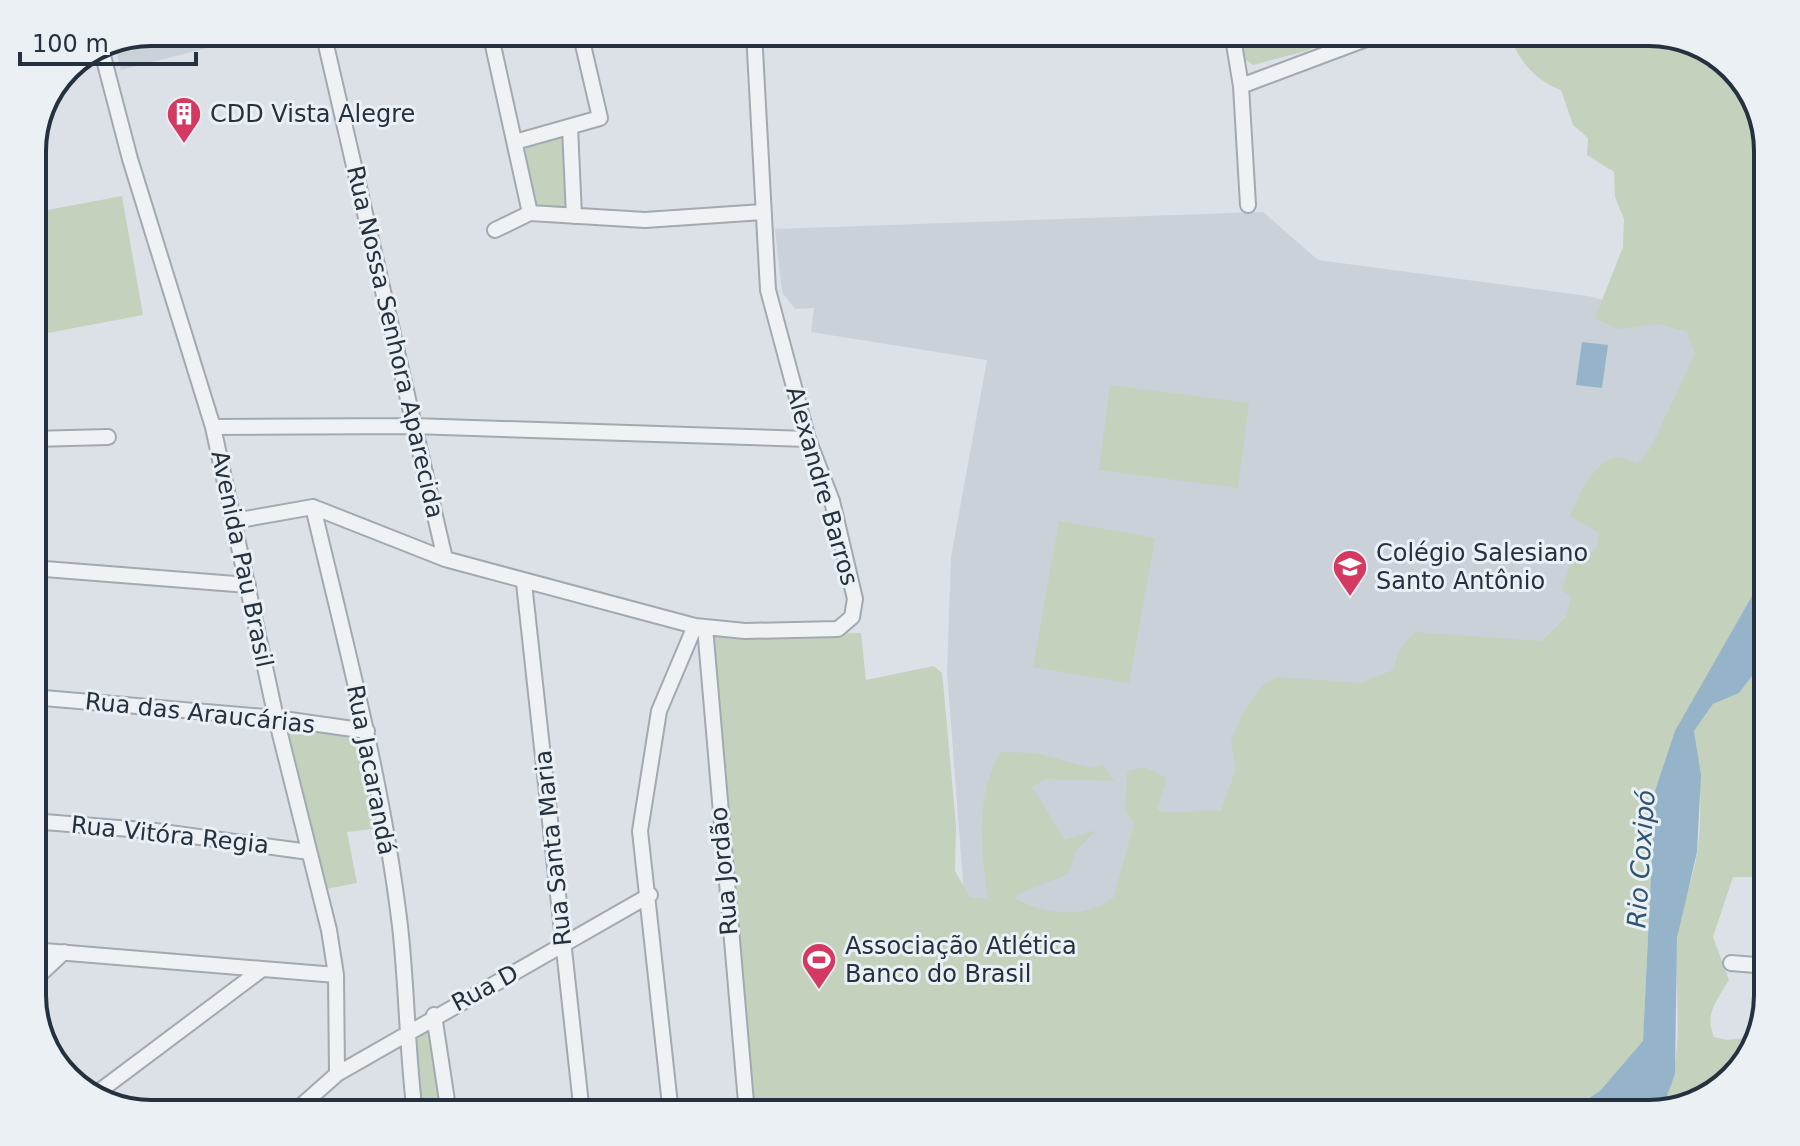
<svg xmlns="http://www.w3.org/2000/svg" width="1800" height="1146" font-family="'DejaVu Sans',sans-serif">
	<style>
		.built { fill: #cad1d9 }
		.green { fill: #c4d1bd }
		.water { fill: #95b4c9 }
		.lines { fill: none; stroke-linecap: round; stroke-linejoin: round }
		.minor-casing { stroke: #a1a9b1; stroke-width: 18 }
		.minor { stroke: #eff2f5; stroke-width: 14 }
		.labels { text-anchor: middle; stroke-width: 6; stroke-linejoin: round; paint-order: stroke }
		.poi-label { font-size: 24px; fill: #25313e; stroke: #ebf0f5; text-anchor: start }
		.street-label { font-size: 24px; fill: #25313e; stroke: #ebf0f5 }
		.water-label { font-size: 26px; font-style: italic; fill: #2e5573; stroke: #ebf0f5 }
		.rim { fill: none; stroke: #25313e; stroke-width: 4 }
	</style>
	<rect width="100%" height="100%" fill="#dce1e7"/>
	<!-- built -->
	<path class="built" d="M 151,32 L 253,32 L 254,36 L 121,70 L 115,47 Z
		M 1263,212 L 1318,260 L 1588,296 L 1768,346 L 1768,568 L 1675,731 L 1525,958 L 965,909 L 947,671 L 951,557 L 987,360 L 811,332 L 814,308 L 795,309 L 782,292 L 775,229 Z"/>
	<!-- green -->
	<path class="green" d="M 1240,32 L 1346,32 L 1306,51 L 1253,65 L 1241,57 Z
		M 1509,32 C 1587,32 1702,13 1751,91 C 1760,105 1763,128 1768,144 L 1768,568 L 1734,628 L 1655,791 L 1643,1042 L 1600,1091 L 1570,1110 L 1555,1114 L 755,1114 L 728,867 L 710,634 L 861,633 L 866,680 L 934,666 L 942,673 L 945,703 L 956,826 L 955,871 L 970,897 L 988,899 C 981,848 975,799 1000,752 L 1035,753 L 1092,768 L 1103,765 L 1114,781 L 1045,779 L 1032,787 L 1065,840 L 1096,830 L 1076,851 L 1068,874 C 1049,883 1031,886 1014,898 C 1044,915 1086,920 1114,897 L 1134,823 L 1125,811 L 1127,771 L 1144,767 L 1167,778 L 1157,810 C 1178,817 1199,808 1221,811 L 1236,769 L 1231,741 L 1241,717 L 1262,686 L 1277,677 L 1361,683 L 1393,670 L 1398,653 L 1414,632 L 1542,641 L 1566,617 L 1571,597 L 1562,590 L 1571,561 L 1585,560 L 1597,546 L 1599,533 L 1570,516 C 1578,497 1595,458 1619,457 C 1625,457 1633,462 1638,464 L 1651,447 L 1695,354 L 1687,332 L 1659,324 L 1617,329 L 1595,318 L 1623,247 L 1624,219 L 1615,197 L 1614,172 L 1587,155 L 1588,138 L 1573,125 L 1561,90 C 1535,81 1517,59 1509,32 Z
		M 568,131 L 572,212 L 533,210 L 521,145 Z
		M 122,196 L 143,315 L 32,336 L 32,213 Z
		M 1110,385 L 1249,403 L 1238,488 L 1099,470 Z
		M 1059,521 L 1155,538 L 1129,683 L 1033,667 Z
		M 1768,655 L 1768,868 L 1759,877 L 1733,877 L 1713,937 L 1729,980 C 1717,1000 1704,1014 1714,1037 L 1727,1040 L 1755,1037 L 1748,1061 L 1717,1090 L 1704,1089 L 1688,1103 L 1654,1113 C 1690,1074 1673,993 1677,942 C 1678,912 1693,882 1697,853 C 1703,812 1700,771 1694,731 L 1713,704 L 1739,693 Z
		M 286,725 L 363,739 L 373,829 L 347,832 L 357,883 L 326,889 Z
		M 430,1024 L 443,1114 L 418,1114 L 410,1038 Z"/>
	<!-- water -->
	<path class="water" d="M 1582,342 L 1608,345 L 1602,388 L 1576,385 Z
		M 1768,568 L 1768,655 L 1739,693 L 1713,704 L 1694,731 L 1701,775 L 1697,852 L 1677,938 L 1675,1074 L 1665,1101 L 1654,1113 L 1555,1114 L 1570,1110 L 1600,1091 L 1643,1041 L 1655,791 L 1675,731 Z"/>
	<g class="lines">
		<defs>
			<path id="minor" d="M 323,32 L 445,559
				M 490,32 L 530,213
				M 1232,32 L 1241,86 L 1385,32
				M 102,52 L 130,159 L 213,427 L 276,718 L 329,930 L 336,975 L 337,1074
				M 1241,86 L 1248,205
				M 570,127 L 574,216
				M 515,142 L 600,118 L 580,32
				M 495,230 L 530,213 L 645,220 L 763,212
				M 213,427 L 413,426 L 808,439
				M 32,439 L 108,437
				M 313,507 C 346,646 383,784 400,926 C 407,988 407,1051 415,1114
				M 234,521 L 313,507 L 445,559 L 695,626
				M 32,568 L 248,585
				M 524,583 L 582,1114
				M 705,627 L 747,1114
				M 32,697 L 276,718 L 367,731
				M 32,821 L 155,831 L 309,852
				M 32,950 L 336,975
				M 1731,963 L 1768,966
				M 32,982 L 64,952
				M 434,1015 L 449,1114
				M 93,1096 L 261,970
				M 292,1114 L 337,1074 L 650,895
				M 671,1114 L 640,831 L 659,711 L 695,626 L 745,631 L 838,629 L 852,617 L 855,599 L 832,501 L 808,439 L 768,290 L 754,32"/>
		</defs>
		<!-- minor casing -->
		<use href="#minor" class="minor-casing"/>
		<!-- minor -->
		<use href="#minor" class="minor"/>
	</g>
	<!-- icons -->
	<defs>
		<symbol id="building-pin" viewBox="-11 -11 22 30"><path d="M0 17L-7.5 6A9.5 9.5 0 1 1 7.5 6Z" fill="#d43962" stroke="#ebf0f5"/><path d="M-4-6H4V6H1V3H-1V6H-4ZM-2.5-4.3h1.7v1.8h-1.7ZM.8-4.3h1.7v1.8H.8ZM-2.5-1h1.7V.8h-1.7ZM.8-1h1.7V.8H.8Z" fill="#fff"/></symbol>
		<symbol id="school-pin" viewBox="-11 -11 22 30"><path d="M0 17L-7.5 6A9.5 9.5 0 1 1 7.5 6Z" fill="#d43962" stroke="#ebf0f5"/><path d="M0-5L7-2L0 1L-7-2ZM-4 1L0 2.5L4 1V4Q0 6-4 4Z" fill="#fff"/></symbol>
		<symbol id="stadium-pin" viewBox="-11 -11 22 30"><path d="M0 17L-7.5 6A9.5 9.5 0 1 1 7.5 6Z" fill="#d43962" stroke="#ebf0f5"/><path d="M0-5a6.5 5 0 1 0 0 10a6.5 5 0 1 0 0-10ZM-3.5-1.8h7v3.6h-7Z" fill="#fff"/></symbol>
	</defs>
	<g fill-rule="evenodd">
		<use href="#building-pin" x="164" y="94" width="40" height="54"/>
		<use href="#school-pin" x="1330" y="547" width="40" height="54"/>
		<use href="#stadium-pin" x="799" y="940" width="40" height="54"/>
	</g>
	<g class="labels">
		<!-- poi labels -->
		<g class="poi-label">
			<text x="210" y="122">CDD Vista Alegre</text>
			<text x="1376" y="561">Colégio Salesiano<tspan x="1376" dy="28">Santo Antônio</tspan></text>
			<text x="845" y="954">Associação Atlética<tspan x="845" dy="28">Banco do Brasil</tspan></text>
		</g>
		<!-- street labels -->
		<g class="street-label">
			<text transform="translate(395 342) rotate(77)" y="8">Rua Nossa Senhora Aparecida</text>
			<text transform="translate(822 486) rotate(74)" y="8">Alexandre Barros</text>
			<text transform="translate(242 559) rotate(78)" y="8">Avenida Pau Brasil</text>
			<text transform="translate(200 713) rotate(6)" y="8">Rua das Araucárias</text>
			<text transform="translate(371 770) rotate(79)" y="8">Rua Jacarandá</text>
			<text transform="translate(170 835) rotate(6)" y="8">Rua Vitóra Regia</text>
			<text transform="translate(553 848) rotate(-96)" y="8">Rua Santa Maria</text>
			<text transform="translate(724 871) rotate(-95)" y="8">Rua Jordão</text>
			<text transform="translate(485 988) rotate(-28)" y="8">Rua D</text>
		</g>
		<!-- water labels -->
		<g class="water-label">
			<text transform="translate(1641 859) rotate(-86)" y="9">Rio Coxipó</text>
		</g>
	</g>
	<!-- crop -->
	<path d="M0 0H1800V1146H0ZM151 46H1649A105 105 0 0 1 1754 151V995A105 105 0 0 1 1649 1100H151A105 105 0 0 1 46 995V151A105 105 0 0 1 151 46Z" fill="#ebf0f5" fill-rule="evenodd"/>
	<path class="rim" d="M151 46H1649A105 105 0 0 1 1754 151V995A105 105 0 0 1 1649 1100H151A105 105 0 0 1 46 995V151A105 105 0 0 1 151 46Z"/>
	<!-- scale -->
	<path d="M20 52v12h176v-12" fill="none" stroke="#25313e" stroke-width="4"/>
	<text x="32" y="52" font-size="24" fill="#25313e" stroke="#ebf0f5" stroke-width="6" paint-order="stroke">100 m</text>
</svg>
